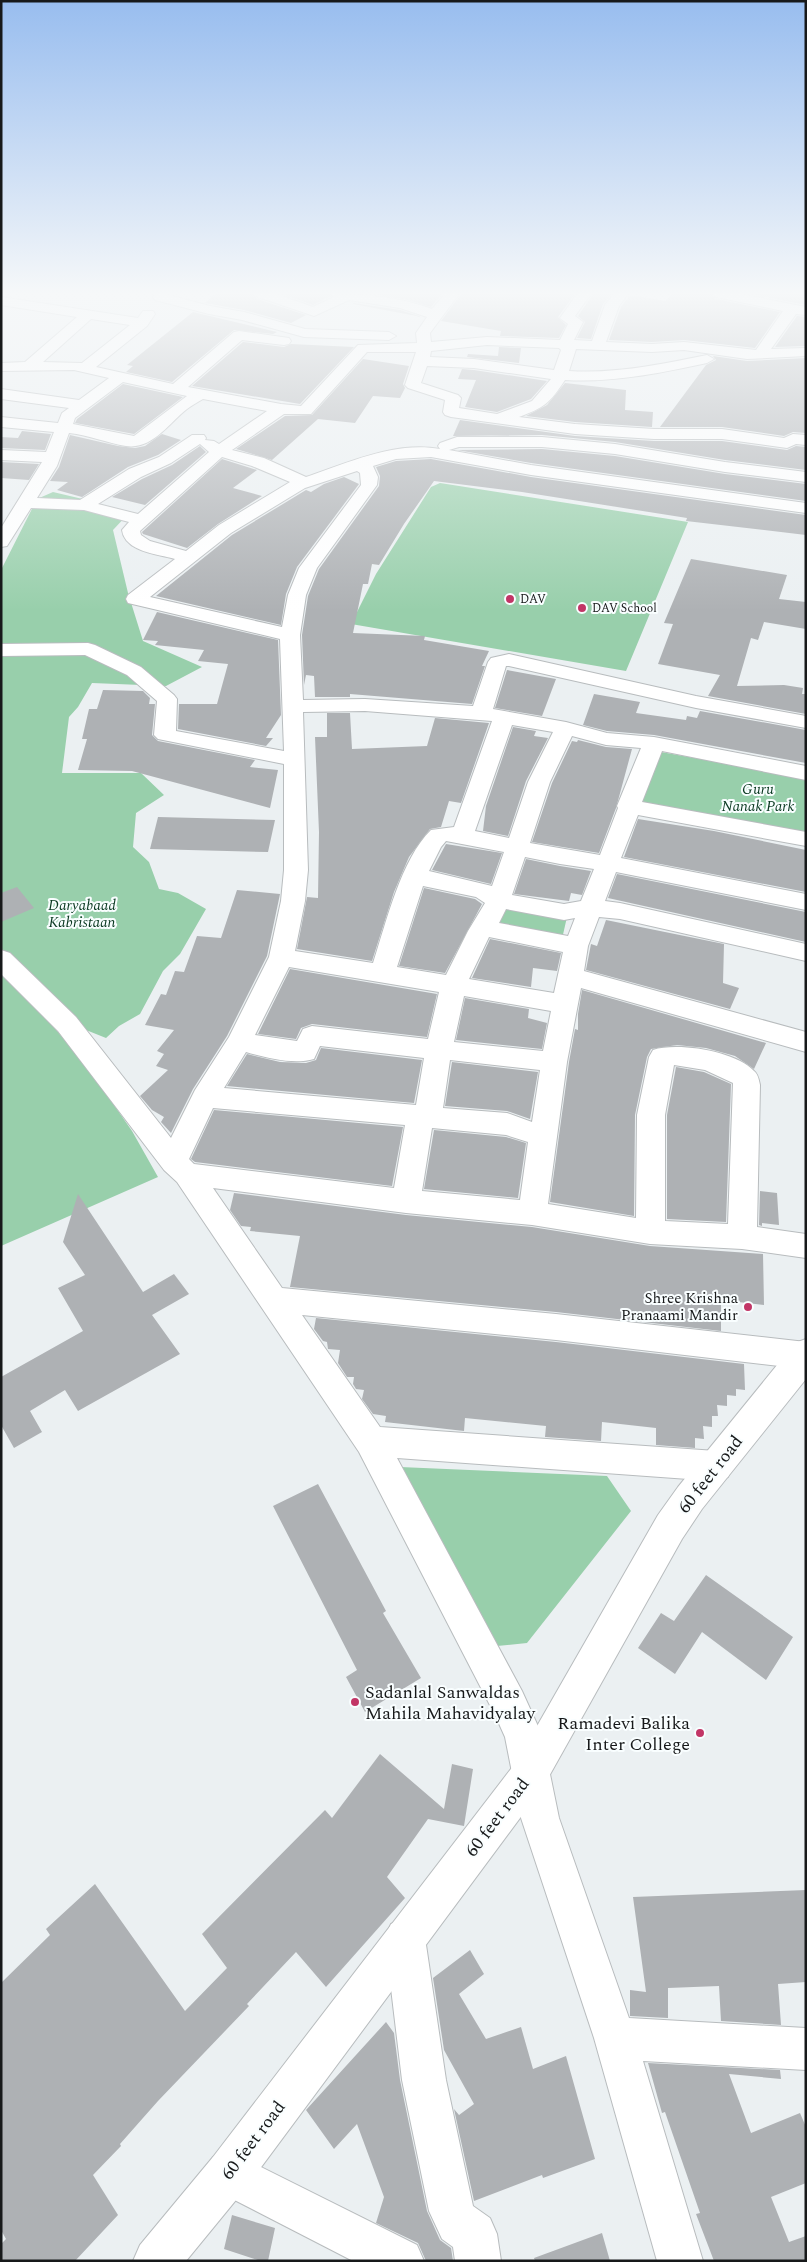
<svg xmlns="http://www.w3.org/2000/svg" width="807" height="2262" font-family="Spectral,serif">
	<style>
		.green { fill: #98cfab }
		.building { fill: #aeb1b4 }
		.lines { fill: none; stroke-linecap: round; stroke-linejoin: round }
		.street-casing { stroke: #b8bcbe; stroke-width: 2 }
		.secondary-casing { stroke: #b8bcbe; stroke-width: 2 }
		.street { fill: #fff; fill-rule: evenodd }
		.secondary { fill: #fff; fill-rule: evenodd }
		.poi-dot { fill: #c23566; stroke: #f9feff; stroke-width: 2 }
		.labels { text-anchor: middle; stroke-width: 4; stroke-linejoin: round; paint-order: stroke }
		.far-poi-label { font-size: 12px; fill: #17191a; stroke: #f9feff; text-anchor: start }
		.park-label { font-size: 15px; font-style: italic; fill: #093820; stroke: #f9feff }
		.poi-label { font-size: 15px; fill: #17191a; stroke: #f9feff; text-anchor: end }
		.near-street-label { font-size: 18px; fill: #17191a; stroke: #f9feff }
		.near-poi-label { font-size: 18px; fill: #17191a; stroke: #f9feff; text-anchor: start }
	</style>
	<rect width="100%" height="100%" fill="#ebf0f2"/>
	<!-- green -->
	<path class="green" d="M 440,483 L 688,522 L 626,671 L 351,624 L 376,574 L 431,487 Z
		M 53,492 L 91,501 L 129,513 L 113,530 L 128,593 L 143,641 L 202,667 L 166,686 L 92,683 L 78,707 L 69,717 L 62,773 L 141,773 L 164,795 L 136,813 L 133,847 L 149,862 L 159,889 L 178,893 L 206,909 L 180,954 L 163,971 L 140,1014 L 119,1026 L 106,1038 L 81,1028 L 1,950 L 1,570 L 37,499 Z
		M 661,752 L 806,778 L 806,835 L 639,803 Z
		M 505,908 L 567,917 L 562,939 L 498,924 Z
		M 1,967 L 85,1063 L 132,1131 L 158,1177 L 1,1246 Z
		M 400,1467 L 607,1476 L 631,1511 L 527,1643 L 497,1646 Z"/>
	<!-- building -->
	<path class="building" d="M 215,294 L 254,294 L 257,299 L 306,315 L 291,323 L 244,310 L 205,303 Z
		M 282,294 L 329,294 L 331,296 L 313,305 Z
		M 373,294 L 442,294 L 431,307 L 408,300 Z
		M 461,294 L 575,294 L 558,317 L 566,325 L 559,338 L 500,336 L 501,331 L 441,321 Z
		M 593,294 L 612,294 L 603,304 L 591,339 L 577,338 L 585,322 L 578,316 Z
		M 672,294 L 712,294 L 716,299 L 780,312 L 755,348 L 684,340 L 652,342 L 609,340 L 621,307 L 630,295 L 665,301 Z
		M 751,294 L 806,294 L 806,305 Z
		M 353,303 L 400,310 L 422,317 L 353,304 Z
		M 193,312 L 277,332 L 273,334 L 234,330 L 172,382 L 126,372 L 133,366 L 127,365 Z
		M 797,316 L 806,317 L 806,346 L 775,347 Z
		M 243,342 L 284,347 L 291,344 L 354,347 L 300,404 L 192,386 Z
		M 499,347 L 521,348 L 519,363 L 467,357 L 468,354 L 498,356 Z
		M 713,356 L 747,361 L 806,358 L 806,433 L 793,432 L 784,436 L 722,427 L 660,427 L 706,365 L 716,360 Z
		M 363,359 L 409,366 L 403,384 L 405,388 L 400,398 L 373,396 L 355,423 L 318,419 L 272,460 L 236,449 L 285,416 L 312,415 Z
		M 462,369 L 474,370 L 547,381 L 531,399 L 497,412 L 465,407 L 476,380 L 458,379 Z
		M 565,383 L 626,390 L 625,410 L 653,412 L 652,427 L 575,422 L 526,416 L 547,405 Z
		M 123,384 L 183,397 L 134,434 L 75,423 L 77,419 Z
		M 460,420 L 575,436 L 654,441 L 722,441 L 787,450 L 796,446 L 806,447 L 806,470 L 725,460 L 615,442 L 542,435 L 453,436 Z
		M 22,431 L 51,434 L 45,450 L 1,448 L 1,437 L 18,438 Z
		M 162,434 L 181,440 L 158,455 L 128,467 L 82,497 L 57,490 L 68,482 L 50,481 L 59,467 L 70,435 L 118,446 L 135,448 L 145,446 Z
		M 200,446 L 206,452 L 145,505 L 112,497 L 142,479 L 172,465 Z
		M 542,449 L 615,456 L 725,474 L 806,484 L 806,501 L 531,463 L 457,450 Z
		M 222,459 L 257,470 L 233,488 L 262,496 L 218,524 L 187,548 L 143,534 L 142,532 Z
		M 431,459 L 531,477 L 806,515 L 806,535 L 686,521 L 687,518 L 522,492 L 434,481 L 404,524 L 379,565 L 372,564 L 368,584 L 363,584 L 353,633 L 425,636 L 424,640 L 489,651 L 482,666 L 485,666 L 472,704 L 350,694 L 350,697 L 315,697 L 314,676 L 306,675 L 304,685 L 302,635 L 308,596 L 319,569 L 379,486 L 380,476 L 376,467 L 396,461 Z
		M 1,462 L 39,464 L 29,480 L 1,478 Z
		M 344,477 L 359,484 L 297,567 L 286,594 L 281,625 L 156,596 L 232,535 L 306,490 L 311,492 L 324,484 Z
		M 691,559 L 787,575 L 779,599 L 806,602 L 806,629 L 764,622 L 758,640 L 751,638 L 737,686 L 784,685 L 803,688 L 802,694 L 806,694 L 806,714 L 708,696 L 720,675 L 658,664 L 673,624 L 664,623 Z
		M 157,612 L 278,640 L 281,715 L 266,738 L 273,738 L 266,746 L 178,729 L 179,704 L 217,704 L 228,664 L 198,661 L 204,650 L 155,645 L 158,641 L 143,640 Z
		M 507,670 L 556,679 L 542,716 L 495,708 Z
		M 103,690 L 143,691 L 150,698 L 149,704 L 155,704 L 152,735 L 158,741 L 255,760 L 250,767 L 278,770 L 270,808 L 132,771 L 78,770 L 87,739 L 82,739 L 89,709 L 97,709 Z
		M 594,694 L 640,702 L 636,713 L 686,720 L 687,716 L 697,718 L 700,711 L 806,730 L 806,763 L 654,735 L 607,731 L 583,725 Z
		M 327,713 L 350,713 L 352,749 L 427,746 L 435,718 L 489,723 L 461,803 L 449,801 L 441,827 L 430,829 L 409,857 L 394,892 L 372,961 L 297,949 L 307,897 L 318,898 L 319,832 L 315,737 L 327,737 Z
		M 513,727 L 536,731 L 534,736 L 548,738 L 526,781 L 508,836 L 483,831 L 486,806 Z
		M 578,740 L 606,747 L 632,749 L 616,808 L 599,853 L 532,842 L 552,783 L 572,741 L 577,742 Z
		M 158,817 L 275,820 L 268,852 L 150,849 Z
		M 638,819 L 714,831 L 806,850 L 806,892 L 624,857 Z
		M 446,844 L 502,853 L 491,884 L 432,870 Z
		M 526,859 L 560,866 L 591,871 L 582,895 L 571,893 L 569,901 L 514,894 Z
		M 617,874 L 806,912 L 806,942 L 608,898 Z
		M 17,887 L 34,908 L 1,922 L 1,893 Z
		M 424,888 L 475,899 L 482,904 L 445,973 L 399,966 Z
		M 237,890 L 280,894 L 267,956 L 227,1036 L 193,1089 L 171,1133 L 161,1122 L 164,1117 L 152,1110 L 140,1096 L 168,1070 L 156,1066 L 164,1054 L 157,1051 L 174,1030 L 145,1025 L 161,994 L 166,995 L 175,971 L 184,972 L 197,936 L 221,938 Z
		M 606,920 L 724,944 L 723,983 L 739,988 L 730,1009 L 586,970 L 591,944 L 597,946 Z
		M 490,939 L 561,953 L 557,971 L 533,968 L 531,987 L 472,978 Z
		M 290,969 L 437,994 L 427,1037 L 312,1024 L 301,1028 L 296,1039 L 258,1034 Z
		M 582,990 L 766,1043 L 754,1069 L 735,1056 L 706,1048 L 677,1045 L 651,1049 L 647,1057 L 635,1115 L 634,1216 L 550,1202 L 569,1062 L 575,1029 L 578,1030 L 578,1014 Z
		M 465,998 L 529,1009 L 528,1018 L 547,1023 L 542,1049 L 456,1040 Z
		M 321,1048 L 422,1060 L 414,1103 L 227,1086 L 247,1054 L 280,1062 L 306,1063 L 316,1060 Z
		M 452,1062 L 538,1072 L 530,1119 L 507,1111 L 445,1106 Z
		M 676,1067 L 704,1072 L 731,1084 L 726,1222 L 667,1219 L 667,1115 Z
		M 214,1110 L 403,1127 L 392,1186 L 195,1162 L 191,1159 Z
		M 434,1130 L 506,1137 L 526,1143 L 518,1198 L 424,1189 Z
		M 760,1191 L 777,1193 L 779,1225 L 762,1223 L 762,1226 L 759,1225 Z
		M 234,1193 L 406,1215 L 532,1227 L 650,1246 L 763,1254 L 764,1305 L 721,1300 L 721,1331 L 556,1312 L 290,1287 L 300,1236 L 250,1231 L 251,1227 L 241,1226 L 230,1210 Z
		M 78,1194 L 143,1292 L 174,1274 L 189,1294 L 152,1315 L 180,1354 L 78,1411 L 65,1390 L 30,1411 L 42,1432 L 14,1448 L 1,1425 L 1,1377 L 83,1331 L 58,1288 L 85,1275 L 63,1242 Z
		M 316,1318 L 556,1342 L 744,1364 L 745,1390 L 736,1389 L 736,1396 L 727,1395 L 727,1406 L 717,1405 L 718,1416 L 712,1416 L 712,1427 L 703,1426 L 704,1439 L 695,1438 L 695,1448 L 656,1445 L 656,1428 L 602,1422 L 601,1441 L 545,1437 L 546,1426 L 465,1418 L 464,1431 L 385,1422 L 386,1416 L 373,1414 L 362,1399 L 364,1390 L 356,1389 L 353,1384 L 354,1377 L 347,1377 L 338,1363 L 340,1350 L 328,1349 L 327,1342 L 323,1341 L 314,1329 Z
		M 318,1484 L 386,1611 L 383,1613 L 421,1678 L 365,1712 L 346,1677 L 357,1670 L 273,1506 Z
		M 706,1575 L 793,1637 L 766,1680 L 702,1632 L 675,1674 L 638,1648 L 661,1613 L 674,1621 Z
		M 380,1754 L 444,1809 L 452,1764 L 473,1769 L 464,1826 L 428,1819 L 387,1877 L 405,1898 L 326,1987 L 296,1952 L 247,2004 L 249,2006 L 158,2101 L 120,2144 L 121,2146 L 93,2175 L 118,2215 L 75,2261 L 1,2261 L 1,2244 L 6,2239 L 1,2230 L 1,1983 L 50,1935 L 46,1929 L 95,1884 L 185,2011 L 227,1968 L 202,1934 L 325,1810 L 332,1818 Z
		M 806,1890 L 806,1982 L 778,1984 L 781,2025 L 721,2021 L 719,1986 L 668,1988 L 668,2018 L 630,2016 L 630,1990 L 646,1992 L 633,1897 Z
		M 470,1950 L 484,1974 L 459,1994 L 486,2039 L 521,2027 L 533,2069 L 566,2056 L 595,2159 L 543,2178 L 542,2175 L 474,2201 L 454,2109 L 459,2115 L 474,2104 L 444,2050 L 433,1978 Z
		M 386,2022 L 394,2033 L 400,2080 L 427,2211 L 440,2240 L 451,2248 L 453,2261 L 426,2261 L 418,2243 L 376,2223 L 384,2197 L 357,2124 L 334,2149 L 306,2110 Z
		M 648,2063 L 780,2070 L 781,2079 L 729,2074 L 751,2133 L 800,2113 L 806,2127 L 806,2183 L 771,2197 L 789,2242 L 806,2236 L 806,2261 L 714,2261 L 696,2214 L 700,2213 L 665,2112 L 662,2113 Z
		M 232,2215 L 275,2228 L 268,2261 L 261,2261 L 224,2249 Z
		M 602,2233 L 610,2261 L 535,2261 L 534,2258 Z"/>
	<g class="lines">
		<defs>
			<path id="street" d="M 155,294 L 165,294 L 210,306 L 244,312 L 305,329 L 389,332 L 396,336 L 389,340 L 304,337 L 242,320 L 209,314 L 155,300 L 153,297 Z
				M 256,294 L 276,294 L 313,307 L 334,297 L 331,294 C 366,294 400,297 432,309 L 445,294 L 459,294 L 430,333 L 431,342 L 487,337 L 560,340 L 568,324 L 560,318 L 577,294 L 591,294 L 575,316 L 583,322 L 574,340 L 592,341 L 605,305 L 614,294 L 628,294 L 619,306 L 606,342 L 652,344 L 684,342 L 756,350 L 783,311 L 716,297 L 714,294 L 741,294 L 806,307 L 806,315 L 796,314 L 771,349 L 806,348 L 806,356 L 747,359 L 684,350 L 652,352 L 576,349 L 569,371 C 616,374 662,364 707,355 L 714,359 L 707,363 C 660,373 613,383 565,380 C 549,404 545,407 519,417 L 575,424 L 654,429 L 722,429 L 784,438 L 793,434 L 806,435 L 806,445 L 796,444 L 787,448 L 722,439 L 654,439 L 575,434 L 451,417 L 445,415 L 443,412 L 445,400 L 408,388 L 405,385 L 416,352 L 367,352 L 311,414 L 284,414 L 232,450 L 264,458 L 306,477 C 348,463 394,441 440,449 L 438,446 L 440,443 L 457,437 L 542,437 L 615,444 L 725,462 L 806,472 L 806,482 L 725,472 L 615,454 L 542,447 L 459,447 L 449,450 L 531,465 L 806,503 L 806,513 L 531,475 L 431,457 L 396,459 L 373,466 L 378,477 L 377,485 L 317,568 L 306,595 L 300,635 L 303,700 L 365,699 L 473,706 L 488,662 L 491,658 L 509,654 L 696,696 L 806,716 L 806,728 L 696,708 L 509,666 L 506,666 L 493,709 L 566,722 L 607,733 L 654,737 L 806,766 L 806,780 L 662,751 L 642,802 L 806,832 L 806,846 L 638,815 L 621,858 L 806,894 L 806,910 L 616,872 L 605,901 L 620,903 L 806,944 L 806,961 L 620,919 L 599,917 L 588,946 L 584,971 L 806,1032 L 806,1052 L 581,988 L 567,1062 L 548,1204 L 636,1218 L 637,1115 L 649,1057 L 653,1050 C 678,1042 735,1051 754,1071 C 758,1074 759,1080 760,1085 L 757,1227 L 806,1234 L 806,1258 L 742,1249 L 650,1244 L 532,1225 L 406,1213 L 213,1188 L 282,1288 L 556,1314 L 806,1342 L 805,1369 L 556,1340 L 302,1315 L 380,1427 L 716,1451 L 728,1455 L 732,1466 L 728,1477 L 716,1481 L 397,1458 L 522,1691 L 542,1735 L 559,1818 L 629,2018 L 806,2028 L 806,2070 L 643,2061 L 703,2261 L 657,2261 L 594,2038 L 521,1818 L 505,1737 L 496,1717 L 359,1452 L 177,1182 L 164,1170 L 58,1031 L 1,974 L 1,950 L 10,953 L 76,1017 L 171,1138 L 195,1090 L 229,1037 L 269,957 L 281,901 L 284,870 L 284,764 L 158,739 L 154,735 L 157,701 L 127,675 L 85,655 L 1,656 L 1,644 L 88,643 L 95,645 L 141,667 L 174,695 L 177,699 L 176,731 L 284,751 L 280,639 L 128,603 L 126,599 L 128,595 L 175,559 C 158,554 125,552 122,530 L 129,522 L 84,510 L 31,508 L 7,546 L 1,547 L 1,528 L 42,462 L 1,460 L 1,450 L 46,452 L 54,432 L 1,427 L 1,417 L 58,423 L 62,413 L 69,408 L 1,399 L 1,389 L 79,400 L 109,378 L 74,370 L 1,371 L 1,363 L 25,362 L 77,317 L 1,305 L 1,297 L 138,318 L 143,311 L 153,311 L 155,314 L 147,326 L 96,367 L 173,384 L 234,332 L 239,331 L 289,338 L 291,341 L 289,344 L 284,345 L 242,340 L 188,387 L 281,404 L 301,406 L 358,345 L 417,343 L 416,333 L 427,317 L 400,308 L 349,300 L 314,316 L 258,297 ZM 91,319 L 130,325 L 82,363 L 43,362 ZM 487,345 L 559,348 L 561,350 L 554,370 L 474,359 L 430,357 L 431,351 ZM 427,366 L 474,368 L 551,379 L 532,401 L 497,414 L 459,408 L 461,398 L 458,395 L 421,383 ZM 123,382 L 187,396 L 134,436 L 73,424 L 75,418 ZM 203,399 L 267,411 L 219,444 L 214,441 L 205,440 L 206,438 L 204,435 L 192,435 L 159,457 L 129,469 L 80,500 L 37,498 L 57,466 L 69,433 C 89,435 107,443 126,446 C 152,450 169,423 187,409 C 192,405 198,402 203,399 ZM 200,444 L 209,452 L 138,514 L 98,504 L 141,477 L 171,463 ZM 222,457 L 252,466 L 290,482 L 219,525 L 186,551 L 150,541 L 141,535 L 140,531 ZM 357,471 L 360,473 L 361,485 L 299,568 L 288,595 L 282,627 L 150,597 L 231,533 L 305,488 ZM 365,711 L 492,721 L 454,827 L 431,830 C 401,859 386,923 373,963 L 295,951 L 305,901 L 308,870 L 303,712 ZM 512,725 L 553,732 L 528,782 L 509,838 L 475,831 ZM 572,736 L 606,745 L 641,748 L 617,806 L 618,808 L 600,855 L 530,843 L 550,782 ZM 446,841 L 504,852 L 492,886 L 429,871 L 441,847 ZM 525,857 L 560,864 L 594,869 L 581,901 L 564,904 L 512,895 ZM 423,886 L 476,897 L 485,903 L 468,931 L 446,975 L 397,967 ZM 506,909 L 564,920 L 575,918 L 568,936 L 499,923 ZM 489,937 L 563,952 L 554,993 L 469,979 ZM 289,967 L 439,992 L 428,1039 L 312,1026 L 303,1029 L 297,1041 L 255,1035 ZM 464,996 L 551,1011 L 543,1051 L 454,1042 ZM 320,1046 L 424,1058 L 416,1105 L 224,1088 L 246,1052 C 266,1058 294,1065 314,1059 ZM 450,1060 L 540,1070 L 532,1122 L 507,1113 L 443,1108 ZM 674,1065 L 705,1070 L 733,1083 L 728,1224 L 665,1221 L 665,1115 ZM 213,1108 L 405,1125 L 394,1188 L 194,1164 L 189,1159 ZM 432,1128 L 506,1135 L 528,1142 L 520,1200 L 422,1191 Z
				M 405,1918 L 419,1924 L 425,1938 L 446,2080 L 473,2206 L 490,2218 L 497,2234 L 501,2261 L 455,2261 L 453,2247 L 442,2239 L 429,2211 L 402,2080 L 385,1938 L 391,1924 Z
				M 229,2151 L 417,2245 L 424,2261 L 353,2261 L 213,2189 L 207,2173 L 213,2157 Z"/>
			<path id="secondary" d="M 806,1339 L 806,1379 L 702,1509 L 682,1539 L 543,1787 L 245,2189 L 186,2261 L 133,2261 L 140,2245 L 213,2157 L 517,1761 L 658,1515 L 678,1487 L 795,1343 Z"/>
		</defs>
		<!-- street casing -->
		<use href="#street" class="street-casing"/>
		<!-- secondary casing -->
		<use href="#secondary" class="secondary-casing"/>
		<!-- street -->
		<use href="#street" class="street"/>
		<!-- secondary -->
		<use href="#secondary" class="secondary"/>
	</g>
	<!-- sky -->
	<linearGradient id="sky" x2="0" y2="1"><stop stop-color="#98bdef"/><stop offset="0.48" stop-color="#f6f8f9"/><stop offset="1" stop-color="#f6f8f9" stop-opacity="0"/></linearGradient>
	<rect width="807" height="611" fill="url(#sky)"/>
	<!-- markers -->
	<g class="poi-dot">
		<circle cx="510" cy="599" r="5"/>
		<circle cx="582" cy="608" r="5"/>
		<circle cx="748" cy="1307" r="5"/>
		<circle cx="355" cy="1702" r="5"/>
		<circle cx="700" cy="1733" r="5"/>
	</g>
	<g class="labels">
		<!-- far-poi labels -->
		<g class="far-poi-label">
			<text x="520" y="603">DAV</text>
			<text x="592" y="612">DAV School</text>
		</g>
		<!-- park labels -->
		<g class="park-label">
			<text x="758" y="794">Guru<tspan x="758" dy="17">Nanak Park</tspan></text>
			<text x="82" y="910">Daryabaad<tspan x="82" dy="17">Kabristaan</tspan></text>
		</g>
		<!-- poi labels -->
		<g class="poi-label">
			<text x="738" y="1303">Shree Krishna<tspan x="738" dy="17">Pranaami Mandir</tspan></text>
		</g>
		<!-- near-street labels -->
		<g class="near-street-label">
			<text transform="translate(710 1474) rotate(-52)" y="6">60 feet road</text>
			<text transform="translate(497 1817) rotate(-53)" y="6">60 feet road</text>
			<text transform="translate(253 2140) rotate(-53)" y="6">60 feet road</text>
		</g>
		<!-- near-poi labels -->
		<g class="near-poi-label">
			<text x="365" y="1698">Sadanlal Sanwaldas<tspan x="365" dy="21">Mahila Mahavidyalay</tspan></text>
			<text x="690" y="1729" text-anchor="end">Ramadevi Balika<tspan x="690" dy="21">Inter College</tspan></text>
		</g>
	</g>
	<!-- border -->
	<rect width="807" height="2262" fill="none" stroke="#17191a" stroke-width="5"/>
</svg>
